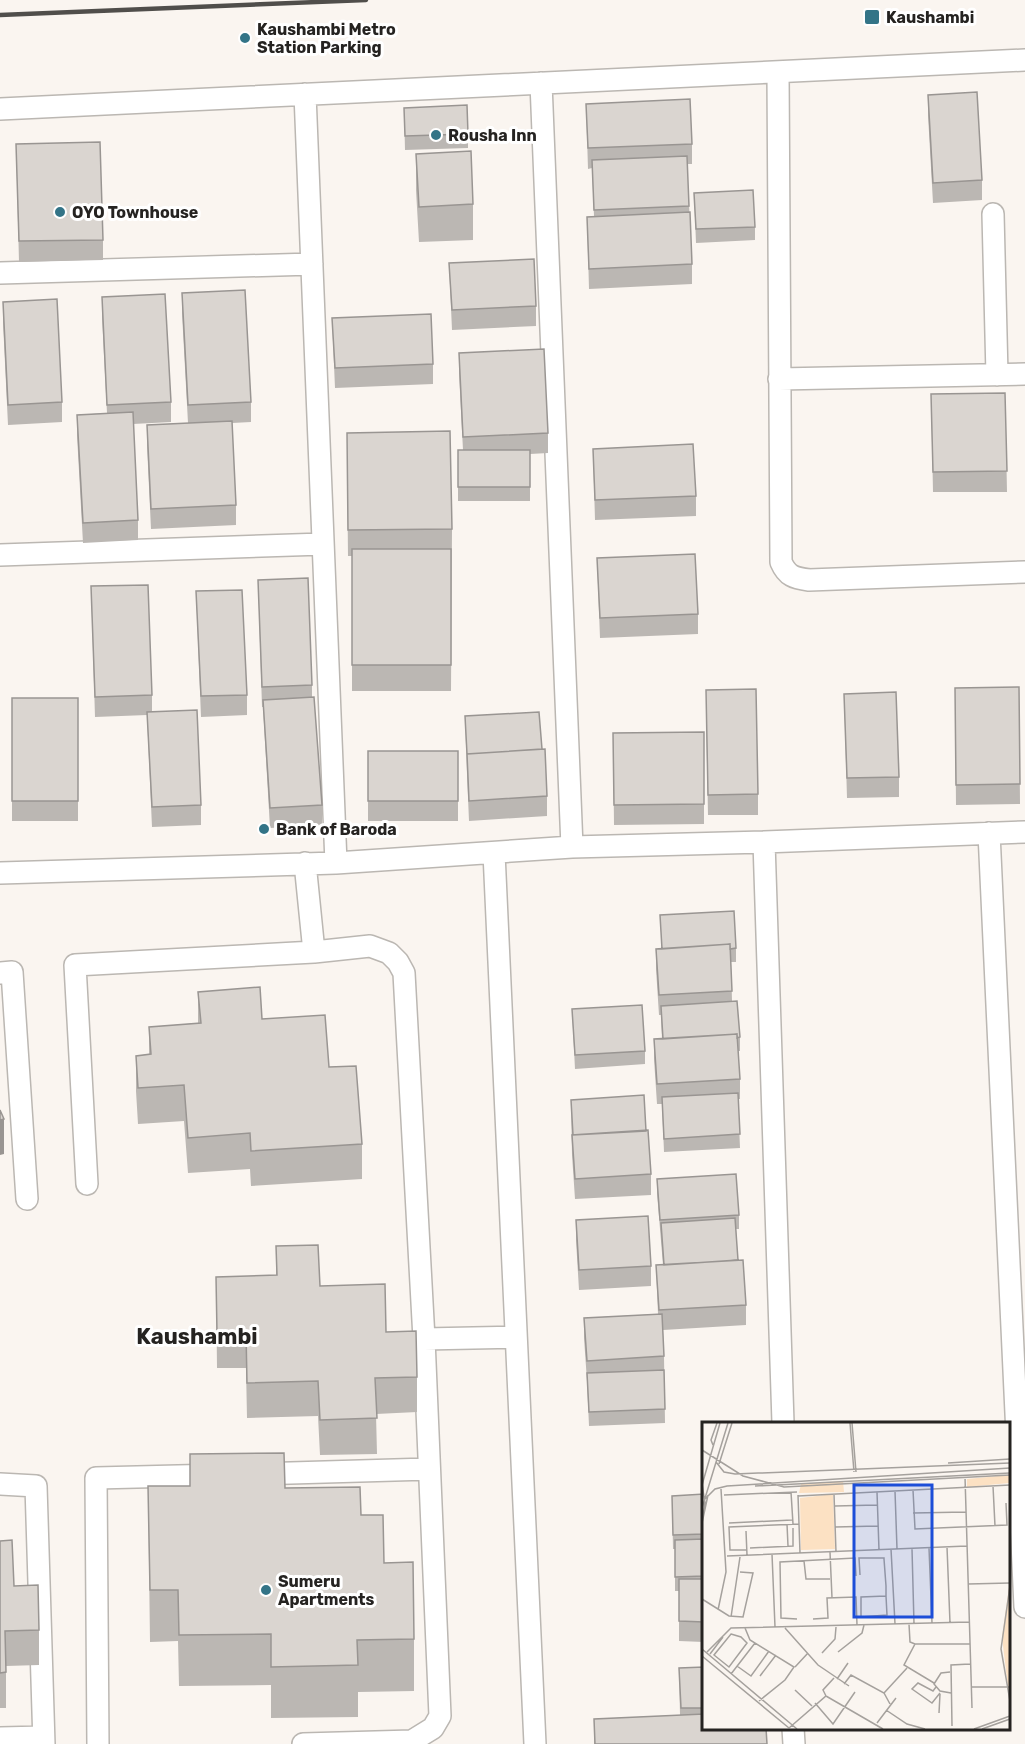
<svg xmlns="http://www.w3.org/2000/svg" width="1025" height="1744" font-family="Rubik,sans-serif">
	<style>
		.lines { fill: none; stroke-linecap: round; stroke-linejoin: round }
		.street-casing { stroke: #bbb7b2; stroke-width: 24 }
		.street { stroke: #fff; stroke-width: 21 }
		.rail { stroke: #504e4b; stroke-width: 4.5 }
		.wall { fill: #bbb7b3 }
		.shaded-wall { fill: #999592 }
		.building { fill: #dad5d0; stroke: #999592; stroke-width: 1.5 }
		.poi-dot { fill: #337487; stroke: #fff; stroke-width: 2 }
		.labels { text-anchor: middle; stroke-width: 6; stroke-linejoin: round; paint-order: stroke }
		.poi-label { font-size: 16px; font-weight: bold; fill: #252321; stroke: #fff; text-anchor: start }
		.district-label { font-size: 22px; font-weight: bold; fill: #252321; stroke: #fff }
		.inset-road { fill: none; stroke: #a5a19d; stroke-width: 1.5 }
		.view { fill: #1d4ed8; fill-opacity: 0.15; stroke: #1d4ed8; stroke-width: 3 }
		.inset-edge { fill: none; stroke: #252321; stroke-width: 3 }
	</style>
	<rect width="100%" height="100%" fill="#faf5f0"/>
	<g class="lines">
		<defs>
			<path id="street" d="M 778,72 L 781,562 C 787,576 794,578 809,580 L 1025,572
				M 541,83 L 572,847
				M 305,94 L 336,863
				M 0,109 L 1025,60
				M 993,214 L 997,375
				M 0,273 L 312,264
				M 779,379 L 1025,374
				M 0,555 L 323,544
				M 989,833 L 1025,1607
				M 764,842 L 783,1423
				M 494,853 L 535,1744
				M 305,863 L 314,952
				M 0,873 L 336,863 L 572,847 L 764,842 L 1025,832
				M 0,973 L 12,972 L 27,1199
				M 87,1184 L 75,965 L 314,952 L 370,946 L 389,953 L 398,962 L 404,973 L 424,1339 L 440,1716 L 433,1728 L 412,1741 L 303,1744
				M 424,1339 L 516,1337
				M 256,1474 L 429,1469
				M 0,1484 L 36,1486 L 44,1744
				M 793,1728 L 794,1744
				M 0,1738 L 43,1737
				M 98,1744 L 96,1478 L 219,1475"/>
		</defs>
		<!-- street casing -->
		<use href="#street" class="street-casing"/>
		<!-- street -->
		<use href="#street" class="street"/>
		<!-- rail -->
		<path class="rail" d="M 0,15 L 366,0"/>
	</g>
	<!-- wall -->
	<path class="wall" d="M 928,95 L 982,180 L 982,200 L 933,203 L 928,115 Z
		M 586,104 L 692,144 L 692,164 L 687,164 L 692,264 L 692,284 L 589,289 L 587,217 L 594,216 L 592,168 L 588,169 Z
		M 404,108 L 468,134 L 468,148 L 405,150 Z
		M 16,144 L 103,240 L 103,260 L 19,262 Z
		M 416,154 L 473,204 L 473,240 L 419,242 L 416,190 Z
		M 694,193 L 755,227 L 755,240 L 696,243 Z
		M 449,263 L 536,306 L 536,326 L 452,330 Z
		M 182,293 L 251,402 L 251,422 L 232,423 L 236,505 L 236,525 L 151,529 L 147,445 L 147,425 L 188,423 L 182,313 Z
		M 102,297 L 171,402 L 171,422 L 133,424 L 138,520 L 138,540 L 83,543 L 77,435 L 77,415 L 107,413 L 102,317 Z
		M 3,302 L 62,402 L 62,422 L 8,425 L 3,322 Z
		M 332,318 L 433,364 L 433,384 L 335,388 Z
		M 459,353 L 548,433 L 548,453 L 530,454 L 530,501 L 458,501 L 458,450 L 463,450 L 459,373 Z
		M 1005,393 L 1007,492 L 933,492 L 931,394 Z
		M 593,449 L 696,496 L 696,516 L 595,520 Z
		M 347,459 L 452,529 L 451,691 L 352,691 L 352,556 L 348,556 Z
		M 597,558 L 698,614 L 698,634 L 600,638 Z
		M 258,580 L 312,685 L 312,697 L 322,805 L 322,825 L 270,828 L 263,707 L 262,707 Z
		M 91,586 L 152,695 L 152,712 L 201,805 L 201,825 L 152,827 L 147,715 L 95,717 Z
		M 196,591 L 247,695 L 247,715 L 201,717 Z
		M 1019,687 L 1020,804 L 956,805 L 955,688 Z
		M 844,694 L 899,777 L 899,797 L 847,798 Z
		M 12,698 L 78,698 L 78,821 L 12,821 Z
		M 706,710 L 758,794 L 758,815 L 708,815 Z
		M 465,716 L 542,749 L 547,796 L 547,816 L 469,821 L 467,774 Z
		M 704,732 L 704,824 L 614,825 L 613,733 Z
		M 368,751 L 458,751 L 458,821 L 368,821 Z
		M 660,915 L 736,948 L 736,962 L 731,962 L 732,1001 L 740,1037 L 740,1051 L 738,1051 L 740,1079 L 740,1099 L 738,1099 L 740,1148 L 664,1152 L 662,1104 L 657,1104 L 654,1059 L 654,1039 L 662,1039 L 661,1015 L 659,1015 L 656,969 L 656,949 L 662,949 Z
		M 198,992 L 262,1019 L 329,1067 L 362,1144 L 362,1179 L 251,1186 L 250,1169 L 188,1173 L 184,1121 L 138,1124 L 136,1091 L 136,1056 L 149,1054 L 149,1027 L 198,1023 Z
		M 572,1009 L 645,1051 L 645,1064 L 575,1069 Z
		M 571,1100 L 646,1131 L 651,1174 L 651,1195 L 575,1199 L 572,1155 Z
		M 657,1179 L 739,1215 L 739,1229 L 736,1229 L 738,1260 L 746,1305 L 746,1325 L 663,1330 L 664,1356 L 665,1423 L 589,1426 L 587,1381 L 584,1338 L 584,1318 L 658,1314 L 656,1265 L 663,1265 L 657,1193 Z
		M 576,1220 L 651,1266 L 651,1286 L 579,1290 L 576,1240 Z
		M 276,1246 L 320,1286 L 386,1332 L 417,1377 L 417,1412 L 376,1414 L 377,1454 L 320,1455 L 318,1416 L 247,1418 L 246,1368 L 217,1368 L 216,1277 L 276,1275 Z
		M 148,1486 L 285,1488 L 361,1515 L 384,1563 L 414,1639 L 414,1691 L 358,1692 L 358,1717 L 271,1718 L 271,1685 L 179,1686 L 178,1641 L 150,1642 Z
		M 704,1494 L 704,1642 L 679,1641 L 679,1591 L 675,1591 L 675,1549 L 673,1549 L 672,1496 Z
		M 0,1541 L 14,1586 L 39,1630 L 39,1665 L 6,1666 L 6,1708 L 0,1708 Z
		M 704,1667 L 704,1728 L 767,1744 L 594,1744 L 594,1719 L 680,1715 L 679,1668 Z"/>
	<!-- shaded-wall -->
	<path class="shaded-wall" d="M 4,1119 L 4,1154 L 0,1155 L 0,1120 Z"/>
	<!-- building -->
	<path class="building" d="M 977,92 L 982,180 L 933,183 L 928,95 Z
		M 690,99 L 692,144 L 588,148 L 586,104 Z
		M 467,105 L 468,134 L 405,136 L 404,108 Z
		M 100,142 L 103,240 L 19,241 L 16,144 Z
		M 471,151 L 473,204 L 419,207 L 416,154 Z
		M 687,156 L 689,206 L 594,210 L 592,160 Z
		M 753,190 L 755,227 L 696,229 L 694,193 Z
		M 690,212 L 692,264 L 589,269 L 587,217 Z
		M 534,259 L 536,306 L 452,310 L 449,263 Z
		M 245,290 L 251,402 L 188,405 L 182,293 Z
		M 165,294 L 171,402 L 107,405 L 102,297 Z
		M 57,299 L 62,402 L 8,405 L 3,302 Z
		M 431,314 L 433,364 L 335,368 L 332,318 Z
		M 544,349 L 548,433 L 463,437 L 459,353 Z
		M 1005,393 L 1007,471 L 933,472 L 931,394 Z
		M 133,412 L 138,520 L 83,523 L 77,415 Z
		M 232,421 L 236,505 L 151,509 L 147,425 Z
		M 450,431 L 452,529 L 348,530 L 347,433 Z
		M 693,444 L 696,496 L 595,500 L 593,449 Z
		M 458,450 L 530,450 L 530,487 L 458,487 Z
		M 352,549 L 451,549 L 451,665 L 352,665 Z
		M 695,554 L 698,614 L 600,618 L 597,558 Z
		M 308,578 L 312,685 L 262,687 L 258,580 Z
		M 148,585 L 152,695 L 95,697 L 91,586 Z
		M 242,590 L 247,695 L 201,696 L 196,591 Z
		M 1019,687 L 1020,784 L 956,785 L 955,688 Z
		M 756,689 L 758,794 L 708,795 L 706,690 Z
		M 896,692 L 899,777 L 847,778 L 844,694 Z
		M 314,697 L 322,805 L 270,808 L 263,700 Z
		M 12,698 L 78,698 L 78,801 L 12,801 Z
		M 197,710 L 201,805 L 152,807 L 147,712 Z
		M 539,712 L 542,749 L 467,754 L 465,716 Z
		M 704,732 L 704,804 L 614,805 L 613,733 Z
		M 545,749 L 547,796 L 469,801 L 467,754 Z
		M 368,751 L 458,751 L 458,801 L 368,801 Z
		M 734,911 L 736,948 L 730,949 L 730,944 L 662,949 L 660,915 Z
		M 730,944 L 732,991 L 659,995 L 656,949 Z
		M 260,987 L 262,1019 L 325,1015 L 329,1067 L 356,1066 L 362,1144 L 251,1151 L 250,1133 L 188,1138 L 184,1085 L 138,1088 L 136,1056 L 151,1054 L 149,1027 L 201,1023 L 198,992 Z
		M 737,1001 L 740,1037 L 737,1038 L 737,1034 L 663,1039 L 661,1006 Z
		M 642,1005 L 645,1051 L 575,1055 L 572,1009 Z
		M 737,1034 L 740,1079 L 657,1084 L 654,1039 Z
		M 738,1093 L 740,1134 L 664,1139 L 662,1097 Z
		M 644,1095 L 646,1131 L 573,1135 L 571,1100 Z
		M 0,1110 L 4,1119 L 0,1120 Z
		M 648,1130 L 651,1174 L 575,1179 L 572,1135 Z
		M 736,1174 L 739,1215 L 660,1220 L 657,1179 Z
		M 648,1216 L 651,1266 L 579,1270 L 576,1220 Z
		M 735,1218 L 738,1260 L 664,1265 L 661,1223 Z
		M 318,1245 L 320,1286 L 385,1284 L 386,1332 L 416,1331 L 417,1377 L 375,1378 L 377,1418 L 320,1420 L 318,1381 L 247,1383 L 246,1332 L 217,1333 L 216,1277 L 277,1275 L 276,1246 Z
		M 743,1260 L 746,1305 L 659,1310 L 656,1265 Z
		M 662,1314 L 664,1356 L 587,1361 L 584,1318 Z
		M 664,1370 L 665,1409 L 589,1412 L 587,1373 Z
		M 284,1453 L 285,1488 L 360,1487 L 361,1515 L 383,1515 L 384,1563 L 413,1562 L 414,1639 L 357,1640 L 358,1665 L 271,1667 L 271,1634 L 179,1635 L 178,1590 L 150,1590 L 148,1486 L 190,1486 L 190,1454 Z
		M 704,1494 L 704,1534 L 673,1535 L 672,1496 Z
		M 704,1539 L 704,1576 L 675,1577 L 675,1540 Z
		M 12,1540 L 14,1586 L 38,1585 L 39,1630 L 5,1631 L 6,1672 L 0,1673 L 0,1541 Z
		M 679,1579 L 704,1579 L 704,1622 L 679,1621 Z
		M 704,1667 L 704,1708 L 681,1708 L 679,1668 Z
		M 704,1714 L 704,1728 L 766,1728 L 767,1744 L 595,1744 L 594,1719 Z"/>
	<!-- markers -->
	<g class="poi-dot">
		<rect x="864" y="9" width="16" height="16" rx="3"/>
		<circle cx="245" cy="38" r="6"/>
		<circle cx="436" cy="135" r="6"/>
		<circle cx="60" cy="212" r="6"/>
		<circle cx="264" cy="829" r="6"/>
		<circle cx="266" cy="1590" r="6"/>
	</g>
	<g class="labels">
		<!-- poi labels -->
		<g class="poi-label">
			<text x="886" y="23">Kaushambi</text>
			<text x="257" y="35">Kaushambi Metro<tspan x="257" dy="18">Station Parking</tspan></text>
			<text x="448" y="141">Rousha Inn</text>
			<text x="72" y="218">OYO Townhouse</text>
			<text x="276" y="835">Bank of Baroda</text>
			<text x="278" y="1587">Sumeru<tspan x="278" dy="18">Apartments</tspan></text>
		</g>
		<!-- district labels -->
		<g class="district-label">
			<text x="197" y="1344">Kaushambi</text>
		</g>
	</g>
	<!-- overview -->
	<g transform="translate(702 1422)">
		<rect width="308" height="308" fill="#faf5f0"/>
		<path d="M 307,53 L 307,61 L 265,65 L 265,57 ZM 141,59 L 142,70 L 97,71 L 99,62 ZM 131,72 L 133,127 L 99,128 L 98,76 ZM 307,165 L 307,274 L 300,215 Z" fill="#fce1c3"/>
		<path class="inset-road" d="M 148,1 L 152,50M 150,1 L 154,50M 11,23 L 9,18 L 15,1M 0,28 L 41,54 L 82,65 L 308,53M 14,40 L 22,50 L 33,52 L 308,41M 246,41 L 308,37M 17,42 L 30,1M 263,55 L 270,286M 0,62 L 3,81 L 0,100M 0,63 L 18,1M 53,64 L 308,51M 291,64 L 293,104M 211,68 L 213,107 L 305,103 L 304,81M 193,69 L 195,127M 89,70 L 91,102M 175,70 L 177,128M 132,72 L 134,130M 22,73 L 95,70M 96,73 L 98,131M 96,74 L 308,63M 3,77 L 13,67 L 25,64 L 308,46M 133,84 L 175,83M 0,86 L 26,1M 211,91 L 264,90M 0,101 L 6,73M 27,101 L 90,98M 85,102 L 86,124M 133,105 L 176,104M 44,109 L 45,133M 245,125 L 248,201M 48,126 L 91,124 L 91,106M 227,126 L 230,201M 189,127 L 193,202M 210,127 L 212,202M 45,128 L 28,128 L 27,105 L 97,102M 128,130 L 130,176M 70,132 L 73,205M 25,134 L 265,124M 102,139 L 104,157 L 128,157M 158,153 L 157,136 L 182,136 L 182,137 L 184,164 L 184,174 L 185,193 L 159,195 L 159,175 L 184,174M 266,162 L 308,161M 308,164 L 299,227 L 308,279M 0,177 L 27,194 L 41,195 L 51,151 L 38,150M 16,188 L 24,150 L 19,67M 29,195 L 38,135M 95,197 L 79,196 L 78,140 L 153,136 L 154,154M 111,197 L 126,196 L 125,176 L 154,175 L 155,203M 207,202 L 208,220 L 213,222M 43,206 L 48,218 L 92,245 L 83,258 L 57,279M 83,206 L 116,243 L 147,264M 29,212 L 39,215 L 45,221 L 27,245 L 12,233 ZM 0,227 L 95,307M 5,230 L 29,206 L 267,200M 136,230 L 160,211 L 162,203M 120,231 L 133,217 L 134,205M 8,232 L 21,215M 0,234 L 87,306M 35,244 L 49,254 L 67,229M 93,245 L 106,231M 248,250 L 239,251 L 232,262 L 238,269 L 249,271M 29,252 L 53,221M 58,254 L 74,233M 135,257 L 146,241M 232,261 L 202,243 L 213,222 L 268,222M 142,262 L 149,253 L 182,271 L 188,282M 234,265 L 231,269 L 216,261 L 210,267 L 230,281 L 238,271M 269,265 L 308,265M 93,268 L 110,284M 182,271 L 205,246M 124,274 L 121,268 L 132,256M 113,281 L 131,302 L 153,270M 184,288 L 205,302 L 223,307M 237,291 L 238,272M 175,301 L 194,276M 250,304 L 249,243 L 268,242M 87,306 L 124,274 L 181,307M 272,307 L 308,294M 280,307 L 308,297"/>
		<path class="view" d="M 152,63 L 230,63 L 230,195 L 152,195 Z"/>
		<rect width="308" height="308" class="inset-edge"/>
	</g>
</svg>
